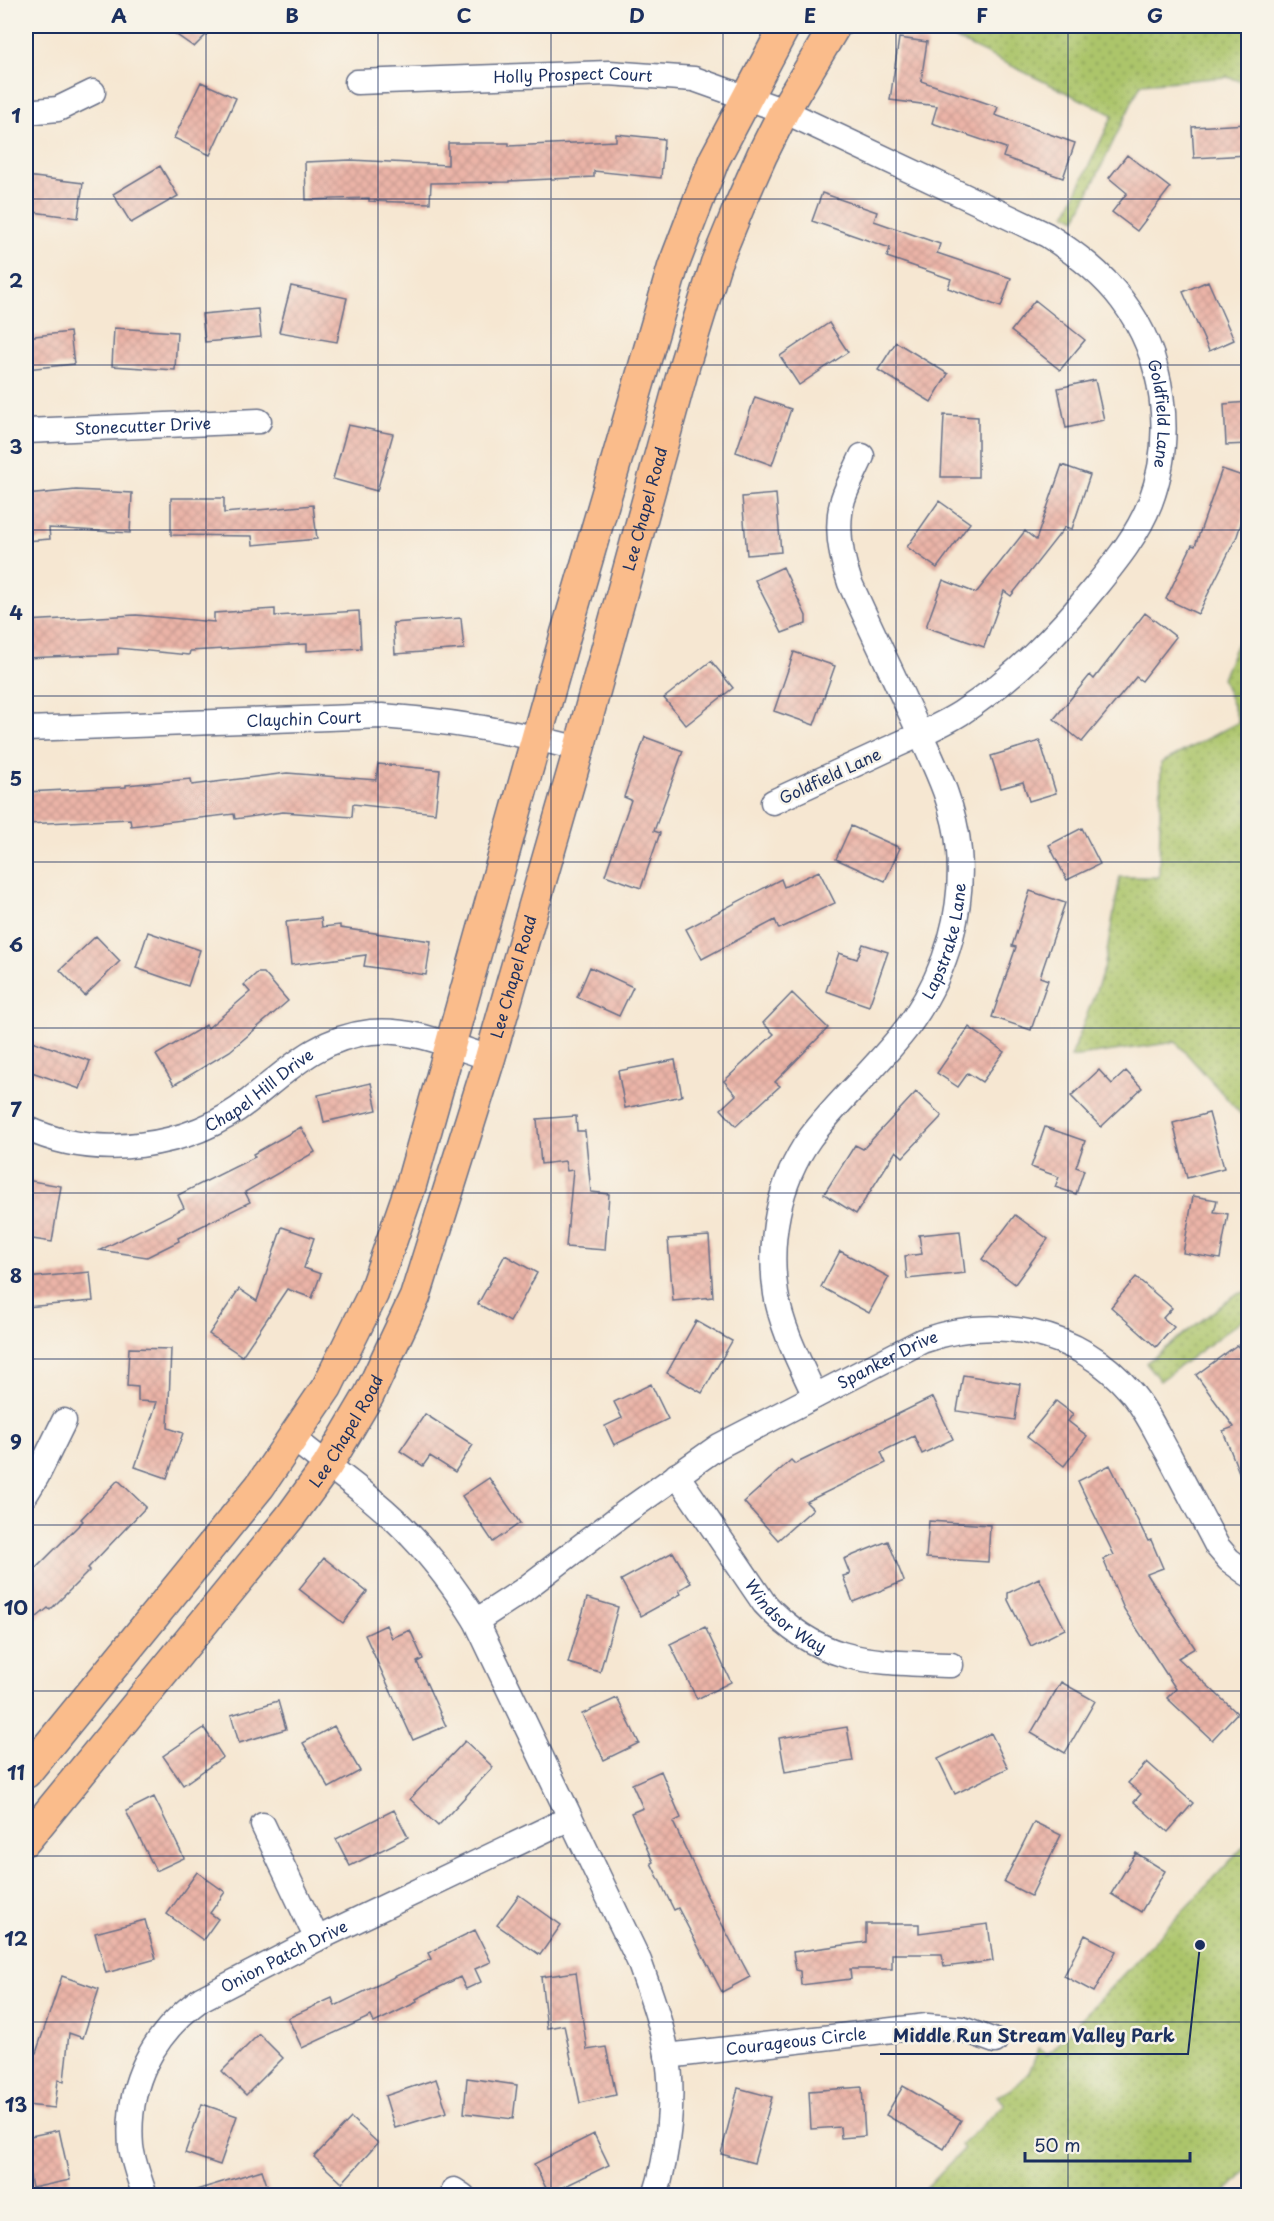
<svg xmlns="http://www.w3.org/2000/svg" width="1274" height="2221" font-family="'Playpen Sans',sans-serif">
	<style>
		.grass { fill: url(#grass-dots); stroke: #647a64; stroke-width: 1.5 }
		.building { fill: url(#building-cross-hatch) }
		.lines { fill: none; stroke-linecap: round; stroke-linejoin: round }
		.minor-casing { stroke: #686f87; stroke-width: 27 }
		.major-casing { stroke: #686f87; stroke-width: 33 }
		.minor { stroke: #fff; stroke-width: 24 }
		.major { stroke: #fabc8b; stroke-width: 30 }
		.grid { fill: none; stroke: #1b2f5e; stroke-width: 1.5; stroke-opacity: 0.55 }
		.labels { text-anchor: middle; stroke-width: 5; stroke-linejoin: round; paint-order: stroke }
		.street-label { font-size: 16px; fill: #1b2f5e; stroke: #f7f3e8 }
		.leader { fill: none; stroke: #1b2f5e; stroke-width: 2 }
		.callout-dot { fill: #1b2f5e; stroke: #f7f3e8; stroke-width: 2 }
		.callout-label { font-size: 18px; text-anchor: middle; font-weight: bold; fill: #1b2f5e; stroke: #f7f3e8; stroke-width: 5; stroke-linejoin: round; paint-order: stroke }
		.neatline { fill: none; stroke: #1b2f5e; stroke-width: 2 }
		.grid-label { font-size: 20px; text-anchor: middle; font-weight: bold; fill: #1b2f5e }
	</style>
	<defs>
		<pattern id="grass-dots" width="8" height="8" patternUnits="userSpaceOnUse" patternTransform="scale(1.5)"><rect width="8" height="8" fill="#acc56b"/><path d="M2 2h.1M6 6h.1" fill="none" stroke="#8ba05b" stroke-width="1.8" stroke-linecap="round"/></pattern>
		<pattern id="building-cross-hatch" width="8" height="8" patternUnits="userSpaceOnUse" patternTransform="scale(1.5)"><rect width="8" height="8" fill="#ebb4a7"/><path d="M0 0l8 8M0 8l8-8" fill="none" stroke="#c99b92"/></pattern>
	</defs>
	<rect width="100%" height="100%" fill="#f7f3e8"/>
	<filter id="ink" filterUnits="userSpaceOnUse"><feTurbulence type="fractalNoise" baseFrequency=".0167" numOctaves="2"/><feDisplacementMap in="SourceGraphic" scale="12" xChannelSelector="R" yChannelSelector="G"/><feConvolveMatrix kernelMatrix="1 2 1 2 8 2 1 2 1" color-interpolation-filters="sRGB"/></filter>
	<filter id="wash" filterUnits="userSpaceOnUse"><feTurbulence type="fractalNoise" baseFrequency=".008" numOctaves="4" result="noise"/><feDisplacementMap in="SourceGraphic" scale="24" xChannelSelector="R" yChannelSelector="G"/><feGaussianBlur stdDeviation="1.35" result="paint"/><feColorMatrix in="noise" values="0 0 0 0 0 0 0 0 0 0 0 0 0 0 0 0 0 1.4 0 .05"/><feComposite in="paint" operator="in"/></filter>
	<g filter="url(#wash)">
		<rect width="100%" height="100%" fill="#f6e7d2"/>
		<!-- grass -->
		<path class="grass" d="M 929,26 L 1248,26 L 1248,83 L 1227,77 L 1141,84 L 1076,219 L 1066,214 L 1113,115 Z
			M 1248,618 L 1248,1122 L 1176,1042 L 1071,1057 L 1104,969 L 1120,877 L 1159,877 L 1161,763 L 1239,722 L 1222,678 Z
			M 1248,1291 L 1248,1315 L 1160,1381 L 1146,1363 L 1235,1295 Z
			M 1248,1842 L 1248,2169 L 1223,2195 L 920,2195 L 964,2149 L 961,2145 L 1005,2104 L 997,2096 C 1021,2086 1032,2073 1038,2048 L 1048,2054 Z"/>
		<g id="blocks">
			<!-- building -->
			<path class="building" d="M 164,26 L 215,26 L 194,47 Z
				M 899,38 L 927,42 L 921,81 L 998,107 L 995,115 L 1075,143 L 1063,178 L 1003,157 L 1006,148 L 932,123 L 937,106 L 890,100 Z
				M 201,82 L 236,98 L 210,155 L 174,138 Z
				M 1248,124 L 1248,155 L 1194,158 L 1192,127 Z
				M 616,134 L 664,139 L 661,178 L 594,171 L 594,177 L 509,181 L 509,182 L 431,183 L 430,203 L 369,201 L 369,198 L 306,200 L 305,162 L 351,160 L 448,165 L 448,143 L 509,143 L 509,146 L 616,141 Z
				M 1127,155 L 1170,188 L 1137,231 L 1112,212 L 1127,193 L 1109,178 Z
				M 160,166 L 178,196 L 131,223 L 113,194 Z
				M 26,176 L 83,183 L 78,218 L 26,211 Z
				M 822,193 L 877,212 L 874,221 L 940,244 L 937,253 L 1011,278 L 1001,307 L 948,288 L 951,279 L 887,257 L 890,248 L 812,221 Z
				M 1208,281 L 1234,340 L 1209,351 L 1183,292 Z
				M 291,286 L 347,298 L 337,342 L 279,332 Z
				M 1035,300 L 1085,340 L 1060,370 L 1011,331 Z
				M 258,309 L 261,337 L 205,342 L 202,314 Z
				M 829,323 L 848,352 L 799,385 L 780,356 Z
				M 114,328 L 177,332 L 175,370 L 112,366 Z
				M 70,332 L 74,364 L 26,369 L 26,337 Z
				M 896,342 L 948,374 L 931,402 L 878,370 Z
				M 1095,380 L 1104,420 L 1066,428 L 1058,388 Z
				M 755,397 L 791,409 L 772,465 L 736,452 Z
				M 1248,402 L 1248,444 L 1226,445 L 1224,404 Z
				M 944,415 L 978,417 L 978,477 L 941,477 Z
				M 348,425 L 393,434 L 377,491 L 333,479 Z
				M 1062,465 L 1090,475 L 1072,529 L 1065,527 L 1011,596 L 1004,591 L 984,647 L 926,627 L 943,580 L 976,593 L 1025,531 L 1036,540 Z
				M 1222,469 L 1248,478 L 1248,502 L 1237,536 L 1198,614 L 1166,599 L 1192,545 L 1195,546 Z
				M 76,490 L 132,493 L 130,533 L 49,528 L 50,539 L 26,541 L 26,495 Z
				M 776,494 L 781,552 L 747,555 L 742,497 Z
				M 171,498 L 224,498 L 224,513 L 313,505 L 317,539 L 253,545 L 252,536 L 171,535 Z
				M 939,501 L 970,523 L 937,568 L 907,547 Z
				M 783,567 L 806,616 L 806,624 L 782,633 L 755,580 Z
				M 275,609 L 275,616 L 359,611 L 361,648 L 307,651 L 307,644 L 190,651 L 189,655 L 118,648 L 118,654 L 26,658 L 26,621 L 136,615 L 214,622 L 214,613 Z
				M 1145,613 L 1176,637 L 1142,681 L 1136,677 L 1082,742 L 1054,719 L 1090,675 L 1094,679 Z
				M 461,618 L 464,649 L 395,654 L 393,623 Z
				M 794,652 L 835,666 L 814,725 L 774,711 Z
				M 711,661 L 733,688 L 686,725 L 664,698 Z
				M 645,737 L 683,751 L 654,831 L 660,833 L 641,888 L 605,875 L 631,800 L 624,797 Z
				M 1040,741 L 1056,793 L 1029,801 L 1023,782 L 1001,788 L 991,756 Z
				M 378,764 L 440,770 L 435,813 L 353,804 L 352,817 L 283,812 L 235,819 L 234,814 L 131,826 L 130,819 L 26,824 L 26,792 L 126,787 L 126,785 L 191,779 L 192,785 L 287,773 L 376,780 Z
				M 851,826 L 900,848 L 885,881 L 836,859 Z
				M 1082,828 L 1100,864 L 1067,880 L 1049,845 Z
				M 819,871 L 835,903 L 779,929 L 775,920 L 702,959 L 686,929 L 781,879 L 784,887 Z
				M 1030,891 L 1065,903 L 1040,977 L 1048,980 L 1031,1030 L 992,1017 L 1016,947 L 1012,946 Z
				M 321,918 L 322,927 L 340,925 L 340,928 L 431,941 L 426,975 L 364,966 L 366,955 L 291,965 L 286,922 Z
				M 148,932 L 200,950 L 188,986 L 136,968 Z
				M 96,936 L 120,961 L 85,996 L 60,970 Z
				M 863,944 L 888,952 L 869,1006 L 826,991 L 839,953 L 857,959 Z
				M 590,967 L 633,987 L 619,1016 L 577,997 Z
				M 257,973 L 264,973 L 288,1001 L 230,1051 L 174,1085 L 156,1055 L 206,1025 L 208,1028 L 250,992 L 244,985 Z
				M 792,993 L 828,1028 L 775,1082 L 780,1086 L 736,1126 L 721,1109 L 736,1095 L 724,1081 L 774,1034 L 763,1023 Z
				M 969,1027 L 1004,1052 L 982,1082 L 968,1073 L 958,1087 L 937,1073 Z
				M 26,1039 L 90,1061 L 80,1089 L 26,1070 Z
				M 675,1060 L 682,1096 L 625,1108 L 618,1071 Z
				M 1099,1070 L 1112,1084 L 1126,1071 L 1142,1088 L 1101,1127 L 1071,1096 Z
				M 371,1083 L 377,1110 L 324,1122 L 318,1095 Z
				M 916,1092 L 942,1116 L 903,1157 L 896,1151 L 856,1214 L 824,1194 L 855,1145 L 863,1149 Z
				M 1209,1113 L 1224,1168 L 1187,1178 L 1173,1123 Z
				M 576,1116 L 577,1131 L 585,1131 L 591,1192 L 609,1194 L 605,1250 L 566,1247 L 573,1170 L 567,1171 L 565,1161 L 541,1164 L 537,1119 Z
				M 301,1127 L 315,1152 L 245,1192 L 250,1202 L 178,1238 L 179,1241 L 147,1257 L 100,1250 L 184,1208 L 178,1195 L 255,1157 L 253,1154 Z
				M 1045,1127 L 1085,1141 L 1076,1167 L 1084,1170 L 1076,1194 L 1055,1187 L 1059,1177 L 1031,1167 Z
				M 26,1180 L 61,1186 L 52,1242 L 26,1238 Z
				M 1193,1196 L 1217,1200 L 1214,1212 L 1228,1214 L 1220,1259 L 1183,1253 Z
				M 1015,1215 L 1048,1239 L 1015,1284 L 982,1259 Z
				M 282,1227 L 314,1238 L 304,1268 L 321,1274 L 312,1298 L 287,1289 L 242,1356 L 209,1334 L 239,1289 L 257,1301 Z
				M 960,1231 L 965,1273 L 907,1279 L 905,1256 L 922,1254 L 919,1235 Z
				M 709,1236 L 713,1297 L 673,1301 L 668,1239 Z
				M 840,1251 L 889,1277 L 869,1313 L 821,1287 Z
				M 505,1255 L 537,1273 L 510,1322 L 478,1304 Z
				M 90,1272 L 93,1301 L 26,1307 L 26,1278 Z
				M 1136,1277 L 1172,1308 L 1163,1318 L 1174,1327 L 1156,1347 L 1111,1307 Z
				M 696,1321 L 732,1341 L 702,1393 L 667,1373 Z
				M 1237,1345 L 1248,1361 L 1248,1492 L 1247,1493 L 1223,1431 L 1234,1427 L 1196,1375 Z
				M 129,1348 L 171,1349 L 168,1428 L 183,1433 L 167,1478 L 135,1467 L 157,1402 L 138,1401 L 138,1387 L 127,1386 Z
				M 963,1375 L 1020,1384 L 1015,1420 L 957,1411 Z
				M 651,1384 L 668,1419 L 614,1445 L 605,1426 L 622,1418 L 614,1402 Z
				M 933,1397 L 953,1439 L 922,1454 L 914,1436 L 881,1452 L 886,1463 L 806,1502 L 813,1509 L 778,1540 L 744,1502 L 791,1460 L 795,1464 Z
				M 1056,1401 L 1073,1414 L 1068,1421 L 1087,1436 L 1064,1466 L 1027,1437 Z
				M 425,1414 L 473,1445 L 455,1472 L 430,1456 L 423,1466 L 400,1451 Z
				M 1110,1465 L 1148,1541 L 1151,1540 L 1163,1568 L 1147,1574 L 1195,1648 L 1178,1658 L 1237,1713 L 1212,1740 L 1167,1698 L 1176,1689 L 1124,1609 L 1103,1559 L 1114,1555 L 1078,1481 Z
				M 489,1478 L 520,1523 L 493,1542 L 462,1496 Z
				M 118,1480 L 146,1507 L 88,1568 L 90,1570 L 50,1610 L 48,1608 L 26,1626 L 26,1578 L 83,1521 L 81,1519 Z
				M 929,1521 L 990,1525 L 988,1562 L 926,1558 Z
				M 888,1541 L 904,1581 L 853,1602 L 843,1576 L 850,1574 L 844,1559 Z
				M 673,1552 L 691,1583 L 679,1590 L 681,1594 L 641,1616 L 621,1580 Z
				M 324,1558 L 367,1592 L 343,1623 L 299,1589 Z
				M 1039,1578 L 1065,1629 L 1031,1646 L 1008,1600 L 1008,1593 Z
				M 587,1598 L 618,1607 L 600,1672 L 568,1663 Z
				M 386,1625 L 392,1638 L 410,1630 L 423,1659 L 417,1662 L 446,1726 L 413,1740 L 365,1635 Z
				M 705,1627 L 731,1682 L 697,1699 L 670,1644 Z
				M 1061,1682 L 1095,1701 L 1065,1753 L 1031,1733 Z
				M 617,1698 L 639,1743 L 604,1760 L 582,1714 Z
				M 278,1701 L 286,1729 L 239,1743 L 231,1715 Z
				M 334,1726 L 360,1771 L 329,1788 L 303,1743 Z
				M 847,1727 L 853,1761 L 785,1772 L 779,1738 Z
				M 204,1728 L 223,1757 L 183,1785 L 163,1756 Z
				M 991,1733 L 1008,1768 L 955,1794 L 938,1759 Z
				M 465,1741 L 493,1767 L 438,1826 L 410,1799 Z
				M 1147,1762 L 1193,1803 L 1168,1832 L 1134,1802 L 1141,1794 L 1128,1783 Z
				M 661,1771 L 681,1818 L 673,1822 L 707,1894 L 706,1894 L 750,1977 L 722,1992 L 678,1908 L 674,1910 L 651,1863 L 653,1862 L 631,1813 L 643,1808 L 632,1784 Z
				M 154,1797 L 184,1858 L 156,1871 L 126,1811 Z
				M 394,1810 L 408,1837 L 350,1866 L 336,1839 Z
				M 1034,1822 L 1061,1835 L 1031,1896 L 1004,1882 Z
				M 1136,1853 L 1165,1871 L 1141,1912 L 1111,1894 Z
				M 197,1872 L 225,1892 L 210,1913 L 218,1919 L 203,1940 L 167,1914 Z
				M 519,1895 L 561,1925 L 540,1955 L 497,1925 Z
				M 145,1920 L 156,1959 L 106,1973 L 95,1933 Z
				M 866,1924 L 919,1924 L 919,1933 L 988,1924 L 993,1961 L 944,1967 L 942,1954 L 892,1954 L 892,1969 L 850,1969 L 851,1979 L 801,1985 L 800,1971 L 796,1970 L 793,1952 L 866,1942 Z
				M 475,1930 L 491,1962 L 475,1969 L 481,1982 L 466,1989 L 460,1977 L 416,1999 L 417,2002 L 374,2023 L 371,2016 L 302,2048 L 288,2018 L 332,1998 L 335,2006 L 431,1959 L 428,1953 Z
				M 1085,1935 L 1116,1951 L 1094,1992 L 1064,1976 Z
				M 576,1972 L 587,2050 L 606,2047 L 616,2095 L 580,2103 L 564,2025 L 547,2028 L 541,1977 Z
				M 62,1976 L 99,1989 L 83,2038 L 69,2033 L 64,2081 L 58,2080 L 55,2108 L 26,2105 L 26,2052 L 36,2053 Z
				M 259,2034 L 283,2058 L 246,2095 L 222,2071 Z
				M 467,2078 L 517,2085 L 513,2119 L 464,2113 Z
				M 436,2079 L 447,2112 L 395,2128 L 385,2096 Z
				M 903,2086 L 961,2120 L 944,2149 L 886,2115 Z
				M 862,2087 L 865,2136 L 841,2138 L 840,2127 L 811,2129 L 809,2091 Z
				M 738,2088 L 772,2097 L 754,2163 L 721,2154 Z
				M 202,2104 L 237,2116 L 220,2165 L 185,2153 Z
				M 351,2118 L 378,2143 L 342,2183 L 314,2157 Z
				M 59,2130 L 70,2180 L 32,2188 L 26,2156 L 26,2137 Z
				M 594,2134 L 609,2165 L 549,2194 L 534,2164 Z
				M 262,2170 L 269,2191 L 256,2196 L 194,2196 L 193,2191 Z"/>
		</g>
	</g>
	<g filter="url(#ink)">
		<use href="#blocks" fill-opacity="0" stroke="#686f87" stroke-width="1.5"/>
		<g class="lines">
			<defs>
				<g id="minor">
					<path id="s1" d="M 357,82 L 609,73 L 694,79 L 784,111 L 1047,235 C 1075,253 1102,273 1122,300 C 1165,356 1175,437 1150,503 C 1138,534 1117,560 1096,586 C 1056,636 1015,677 961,713 C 939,727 912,738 888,749 C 850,767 811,784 773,802"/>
					<path d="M 26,112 L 58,109 L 93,92"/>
					<path id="s2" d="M 26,431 L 259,421"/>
					<path id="s3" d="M 26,729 L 382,716 C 449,721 514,731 579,749"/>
					<path id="s4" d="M 26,1128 C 96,1161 189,1149 250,1100 C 289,1069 318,1038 371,1032 C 411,1028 452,1046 490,1058"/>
					<path id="s5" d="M 815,1396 C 800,1363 782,1330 776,1294 C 768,1241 778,1183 810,1138 C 827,1115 847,1095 867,1074 C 883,1056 901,1038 914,1018 C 947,969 964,910 959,851 C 955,802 931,758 911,714 C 891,671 870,627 850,583 C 841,557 835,526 843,499 C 848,484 856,470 862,456"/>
					<path d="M 293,1438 C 332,1470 377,1499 411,1536 C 436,1562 457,1591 476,1621 L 639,1961 C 650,1992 661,2022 667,2054 C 675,2093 668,2157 655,2196"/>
					<path id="s6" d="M 677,1475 L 764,1603 C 821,1665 873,1662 951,1665"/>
					<path d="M 26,1494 L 37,1476 L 64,1421"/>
					<path id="s7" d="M 476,1621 L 522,1591 L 627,1511 L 719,1446 L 922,1341 C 995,1314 1078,1330 1130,1391 C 1146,1409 1156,1432 1168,1453 C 1184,1484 1201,1515 1217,1546 L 1229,1560 L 1248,1574"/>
					<path d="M 263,1825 L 317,1939"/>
					<path id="s8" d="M 667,2056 L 927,2026 L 962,2029 L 995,2041"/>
					<path d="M 454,2190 L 463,2196"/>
					<path id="s9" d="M 145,2196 C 140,2180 133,2163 131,2146 C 126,2085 152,2034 201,1999 L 317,1939 L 570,1818"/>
				</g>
				<g id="major">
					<path d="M 26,1773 L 260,1486 L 327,1387 L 373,1294 L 411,1185 L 566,633 L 673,267 L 714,160 L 785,26"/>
					<path id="s10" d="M 26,1840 L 290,1517 L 327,1466 L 369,1395 L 415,1297 L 490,1058 L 579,749 L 685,363 L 716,263 L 739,207 L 762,155 L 784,111 L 835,26"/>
				</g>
			</defs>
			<!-- minor casing -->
			<use href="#minor" class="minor-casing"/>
			<!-- major casing -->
			<use href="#major" class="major-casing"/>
			<!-- minor -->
			<use href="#minor" class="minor"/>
			<!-- major -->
			<use href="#major" class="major"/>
		</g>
	</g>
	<!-- grid -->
	<path class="grid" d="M 206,26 L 206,2196M 378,26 L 378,2196M 551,26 L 551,2196M 723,26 L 723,2196M 896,26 L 896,2196M 1068,26 L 1068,2196M 26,199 L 1248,199M 26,365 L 1248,365M 26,530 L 1248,530M 26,696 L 1248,696M 26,862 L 1248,862M 26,1028 L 1248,1028M 26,1193 L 1248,1193M 26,1359 L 1248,1359M 26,1525 L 1248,1525M 26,1691 L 1248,1691M 26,1856 L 1248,1856M 26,2022 L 1248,2022"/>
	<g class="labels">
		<!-- street labels -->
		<g class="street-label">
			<text dy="6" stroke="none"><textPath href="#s1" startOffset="216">Holly Prospect Court</textPath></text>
			<text dy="6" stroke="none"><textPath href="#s1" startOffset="946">Goldfield Lane</textPath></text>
			<text dy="6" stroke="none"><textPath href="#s2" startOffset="117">Stonecutter Drive</textPath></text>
			<text dy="6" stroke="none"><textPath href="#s10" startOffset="1492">Lee Chapel Road</textPath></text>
			<text dy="6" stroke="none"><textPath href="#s3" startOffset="278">Claychin Court</textPath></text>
			<text transform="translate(830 776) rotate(-25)" y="6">Goldfield Lane</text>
			<text dy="6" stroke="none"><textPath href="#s5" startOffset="516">Lapstrake Lane</textPath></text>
			<text dy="6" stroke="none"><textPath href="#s10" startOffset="1006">Lee Chapel Road</textPath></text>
			<text dy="6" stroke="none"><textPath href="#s4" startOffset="250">Chapel Hill Drive</textPath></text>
			<text dy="6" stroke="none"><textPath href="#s7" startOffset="489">Spanker Drive</textPath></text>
			<text dy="6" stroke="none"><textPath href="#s10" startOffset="520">Lee Chapel Road</textPath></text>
			<text dy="6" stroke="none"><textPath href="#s6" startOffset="180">Windsor Way</textPath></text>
			<text dy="6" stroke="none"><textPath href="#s9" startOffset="316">Onion Patch Drive</textPath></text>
			<text dy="6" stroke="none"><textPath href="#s8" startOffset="130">Courageous Circle</textPath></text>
		</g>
	</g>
	<!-- callouts -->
	<path class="leader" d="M1200 1945L1188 2054H880"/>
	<circle class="callout-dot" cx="1200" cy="1945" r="6"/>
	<g class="callout-label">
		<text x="1034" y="2042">Middle Run Stream Valley Park</text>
	</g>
	<!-- margin -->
	<rect width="1274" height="2221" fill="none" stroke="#f7f3e8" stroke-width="66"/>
	<!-- scale -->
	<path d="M1025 2152v9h165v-9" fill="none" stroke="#1b2f5e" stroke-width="3"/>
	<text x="1034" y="2152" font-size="18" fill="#1b2f5e" stroke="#f7f3e8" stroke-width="4.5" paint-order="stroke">50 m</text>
	<rect x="33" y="33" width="1208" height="2155" class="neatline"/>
	<g class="grid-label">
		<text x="119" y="23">A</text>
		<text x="292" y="23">B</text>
		<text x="464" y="23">C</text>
		<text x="637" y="23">D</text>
		<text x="810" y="23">E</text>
		<text x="982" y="23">F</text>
		<text x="1155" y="23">G</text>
		<text x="16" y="123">1</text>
		<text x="16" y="288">2</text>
		<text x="16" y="454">3</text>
		<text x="16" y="620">4</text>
		<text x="16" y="786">5</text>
		<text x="16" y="952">6</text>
		<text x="16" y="1117">7</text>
		<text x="16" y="1283">8</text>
		<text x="16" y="1449">9</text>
		<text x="16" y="1615">10</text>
		<text x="16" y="1780">11</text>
		<text x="16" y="1946">12</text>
		<text x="16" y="2112">13</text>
	</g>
</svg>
